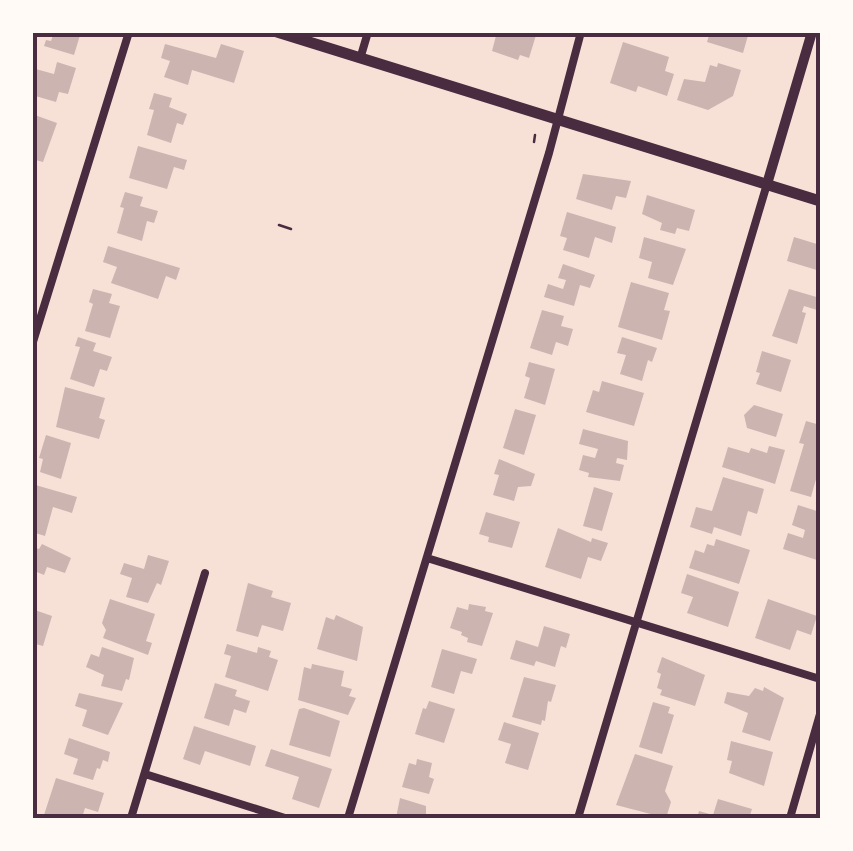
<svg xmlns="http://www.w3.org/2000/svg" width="853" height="851" font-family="Cabin,sans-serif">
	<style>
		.building { fill: #ccb4b1 }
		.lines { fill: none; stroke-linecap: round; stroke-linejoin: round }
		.path { stroke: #4a2c40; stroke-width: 2.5 }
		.minor { stroke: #4a2c40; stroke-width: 8 }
		.tertiary { stroke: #4a2c40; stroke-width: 10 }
		.secondary { stroke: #4a2c40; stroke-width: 11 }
		.neatline { fill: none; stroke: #4a2c40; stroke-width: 4 }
	</style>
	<rect width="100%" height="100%" fill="#f7e1d7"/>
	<!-- building -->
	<path class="building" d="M 54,32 L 81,32 L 74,55 L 44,46 L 46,40 L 51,41 Z
		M 497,32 L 537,32 L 529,58 L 520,55 L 518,60 L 492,51 Z
		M 710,32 L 749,32 L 743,53 L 707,42 Z
		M 623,42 L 669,57 L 665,71 L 674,74 L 667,96 L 638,86 L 636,92 L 610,83 Z
		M 165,44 L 216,58 L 221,44 L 244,51 L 234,83 L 192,70 L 188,85 L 164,77 L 170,61 L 161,58 Z
		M 57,62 L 76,68 L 68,94 L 59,92 L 56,102 L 32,95 L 32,68 L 54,74 Z
		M 718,63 L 741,70 L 733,96 L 708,110 L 677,100 L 684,79 L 705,82 L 710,65 L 717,67 Z
		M 154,93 L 172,98 L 169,107 L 187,114 L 183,125 L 177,123 L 171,143 L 147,135 L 154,110 L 149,109 Z
		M 32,114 L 57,123 L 43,162 L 32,159 Z
		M 138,146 L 187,160 L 184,170 L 174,167 L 167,189 L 129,178 Z
		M 583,174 L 631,181 L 626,198 L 616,196 L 612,210 L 576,199 Z
		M 125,192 L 143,197 L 140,206 L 158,211 L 154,223 L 147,221 L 142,241 L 117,233 L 124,208 L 120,207 Z
		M 647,195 L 695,210 L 689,231 L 677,228 L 675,234 L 660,230 L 662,223 L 642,214 Z
		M 567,212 L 616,227 L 612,243 L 595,237 L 589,258 L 563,250 L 567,238 L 560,236 Z
		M 644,237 L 686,249 L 673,285 L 648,278 L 652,262 L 639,258 Z
		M 794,237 L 820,245 L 820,271 L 787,261 Z
		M 108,246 L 180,268 L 176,280 L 166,276 L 158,299 L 111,283 L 117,267 L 103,262 Z
		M 563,264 L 595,275 L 590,288 L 580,285 L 574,306 L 544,297 L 548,284 L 563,289 L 566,280 L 558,278 Z
		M 631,282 L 669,293 L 664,310 L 670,311 L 662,340 L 618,327 Z
		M 93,289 L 112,294 L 109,303 L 120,306 L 110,338 L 85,331 L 93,304 L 89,302 Z
		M 789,289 L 820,298 L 817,310 L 804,306 L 802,312 L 806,313 L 797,344 L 772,336 Z
		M 542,310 L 564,316 L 561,326 L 573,329 L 568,346 L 556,342 L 552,355 L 530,348 Z
		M 78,337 L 96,343 L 93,351 L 112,357 L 107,371 L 100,369 L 94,387 L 70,379 L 80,347 L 75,346 Z
		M 622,337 L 657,348 L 652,362 L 648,360 L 642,381 L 620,374 L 626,355 L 617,353 Z
		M 762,351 L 791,360 L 781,392 L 756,384 L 760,373 L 756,372 Z
		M 529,362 L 555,369 L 545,405 L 524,398 L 530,378 L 525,376 Z
		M 602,381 L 644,393 L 634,426 L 586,412 L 593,390 L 599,392 Z
		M 65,387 L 105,398 L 99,418 L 105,420 L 99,439 L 56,427 Z
		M 754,405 L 783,414 L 776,437 L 747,428 L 744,415 Z
		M 515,409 L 536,415 L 524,455 L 503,448 Z
		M 806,421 L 820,425 L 820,465 L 811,497 L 790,491 L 804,444 L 799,443 Z
		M 583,429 L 628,441 L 627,460 L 617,458 L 616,463 L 624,465 L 620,481 L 588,477 L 589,473 L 579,470 L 583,455 L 595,458 L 598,449 L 579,444 Z
		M 46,435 L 71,443 L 61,479 L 40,472 L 43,459 L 39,458 Z
		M 769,446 L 785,450 L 775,484 L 722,467 L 728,447 L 749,453 L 751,448 L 767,453 Z
		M 499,459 L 535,474 L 531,486 L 518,487 L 514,501 L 493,495 L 499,475 L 494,474 Z
		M 723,477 L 764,489 L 757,514 L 748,511 L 741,536 L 714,527 L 712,534 L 690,527 L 696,507 L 712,511 Z
		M 32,484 L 77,497 L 72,513 L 53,507 L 45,536 L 32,532 Z
		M 594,487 L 613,493 L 602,531 L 583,526 Z
		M 798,505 L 820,512 L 820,561 L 783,549 L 788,533 L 803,538 L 805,530 L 792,525 Z
		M 486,512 L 520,522 L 512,548 L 488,542 L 489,537 L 479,534 Z
		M 558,528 L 591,542 L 592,538 L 608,543 L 601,561 L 588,557 L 581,579 L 545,567 Z
		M 716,539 L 750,550 L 739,584 L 689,568 L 695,550 L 704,553 L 707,544 L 714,546 Z
		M 42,544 L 71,558 L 65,573 L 47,567 L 44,575 L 32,570 L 32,547 L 39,549 Z
		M 148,555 L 169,561 L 161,585 L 157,583 L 148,603 L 126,597 L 132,578 L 120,574 L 124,563 L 144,569 Z
		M 687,574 L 739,592 L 728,627 L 687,613 L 693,597 L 681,593 Z
		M 248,583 L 273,591 L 271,597 L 291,603 L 283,631 L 262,625 L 258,637 L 236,631 Z
		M 110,599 L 155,614 L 146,641 L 152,643 L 148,655 L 103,638 L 106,630 L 102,623 Z
		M 768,599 L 817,616 L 811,635 L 797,630 L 790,650 L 755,638 Z
		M 469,604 L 486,607 L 485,611 L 493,613 L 482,646 L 467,642 L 468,638 L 461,635 L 462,632 L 450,628 L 457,607 L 468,610 Z
		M 32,609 L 52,616 L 43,646 L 32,643 Z
		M 336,615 L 363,627 L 357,661 L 317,649 L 326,617 L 334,620 Z
		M 544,626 L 570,634 L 566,648 L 561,646 L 555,667 L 536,661 L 534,666 L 510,659 L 516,640 L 538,647 Z
		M 227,644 L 257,653 L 258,647 L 271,651 L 269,657 L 278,660 L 268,691 L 225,677 L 231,656 L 224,654 Z
		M 102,647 L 134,658 L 129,680 L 126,679 L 122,691 L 101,686 L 104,675 L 86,667 L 91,654 L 99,657 Z
		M 442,649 L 477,659 L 472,674 L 461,671 L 454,694 L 431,687 Z
		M 662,657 L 705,675 L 695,706 L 660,695 L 662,690 L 657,688 L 661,674 L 657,672 Z
		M 312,664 L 344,671 L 341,686 L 352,689 L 349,696 L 356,698 L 348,715 L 298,700 L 304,667 L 311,669 Z
		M 524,677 L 556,685 L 551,702 L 548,701 L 545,721 L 542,720 L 541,725 L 512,717 Z
		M 215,683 L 237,690 L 235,696 L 250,701 L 246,713 L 234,709 L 229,726 L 204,718 Z
		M 764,687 L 784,698 L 770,741 L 742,732 L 748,713 L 724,703 L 727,692 L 749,696 L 755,688 L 763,691 Z
		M 79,693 L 123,703 L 108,735 L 82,726 L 87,710 L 75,706 Z
		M 429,701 L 455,709 L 444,743 L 415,734 L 423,708 L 426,709 Z
		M 653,702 L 670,707 L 668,713 L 674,715 L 662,754 L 639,747 Z
		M 304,708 L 340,721 L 330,757 L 289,745 L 299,709 Z
		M 504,722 L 539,733 L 528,770 L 505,763 L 511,744 L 498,740 Z
		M 194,726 L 256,746 L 250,766 L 205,751 L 200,765 L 183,759 Z
		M 69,738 L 110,752 L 108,762 L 103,760 L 100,769 L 97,768 L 93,780 L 73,774 L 78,759 L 64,754 Z
		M 731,741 L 773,752 L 764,786 L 729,773 L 732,761 L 727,760 Z
		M 271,749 L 332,769 L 319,808 L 292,799 L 299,777 L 265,766 Z
		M 635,754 L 673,766 L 665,791 L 671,802 L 666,818 L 616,805 Z
		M 417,759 L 432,763 L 429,777 L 434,779 L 429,794 L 402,787 L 409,763 L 416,765 Z
		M 56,778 L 104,793 L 98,812 L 85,808 L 82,818 L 43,818 Z
		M 400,798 L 426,806 L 426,818 L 396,818 Z
		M 718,799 L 752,809 L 749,818 L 697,818 L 699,811 L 713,815 Z"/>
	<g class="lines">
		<!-- path -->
		<path class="path" d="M 534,142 L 535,135
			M 279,225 L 291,229"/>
		<!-- minor -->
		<path class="minor" d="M 360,59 L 368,32
			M 32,345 L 129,32
			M 427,558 L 820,679
			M 145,774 L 285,818
			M 131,818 L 205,573
			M 348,818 L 549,153 L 581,32
			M 578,818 L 767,184
			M 790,818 L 820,714"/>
		<!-- tertiary -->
		<path class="tertiary" d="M 767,184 L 812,32"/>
		<!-- secondary -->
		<path class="secondary" d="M 277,32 L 820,201"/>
	</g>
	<!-- border -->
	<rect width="853" height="851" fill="none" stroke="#fffaf5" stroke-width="70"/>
	<rect x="35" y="35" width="783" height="781" class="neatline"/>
</svg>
